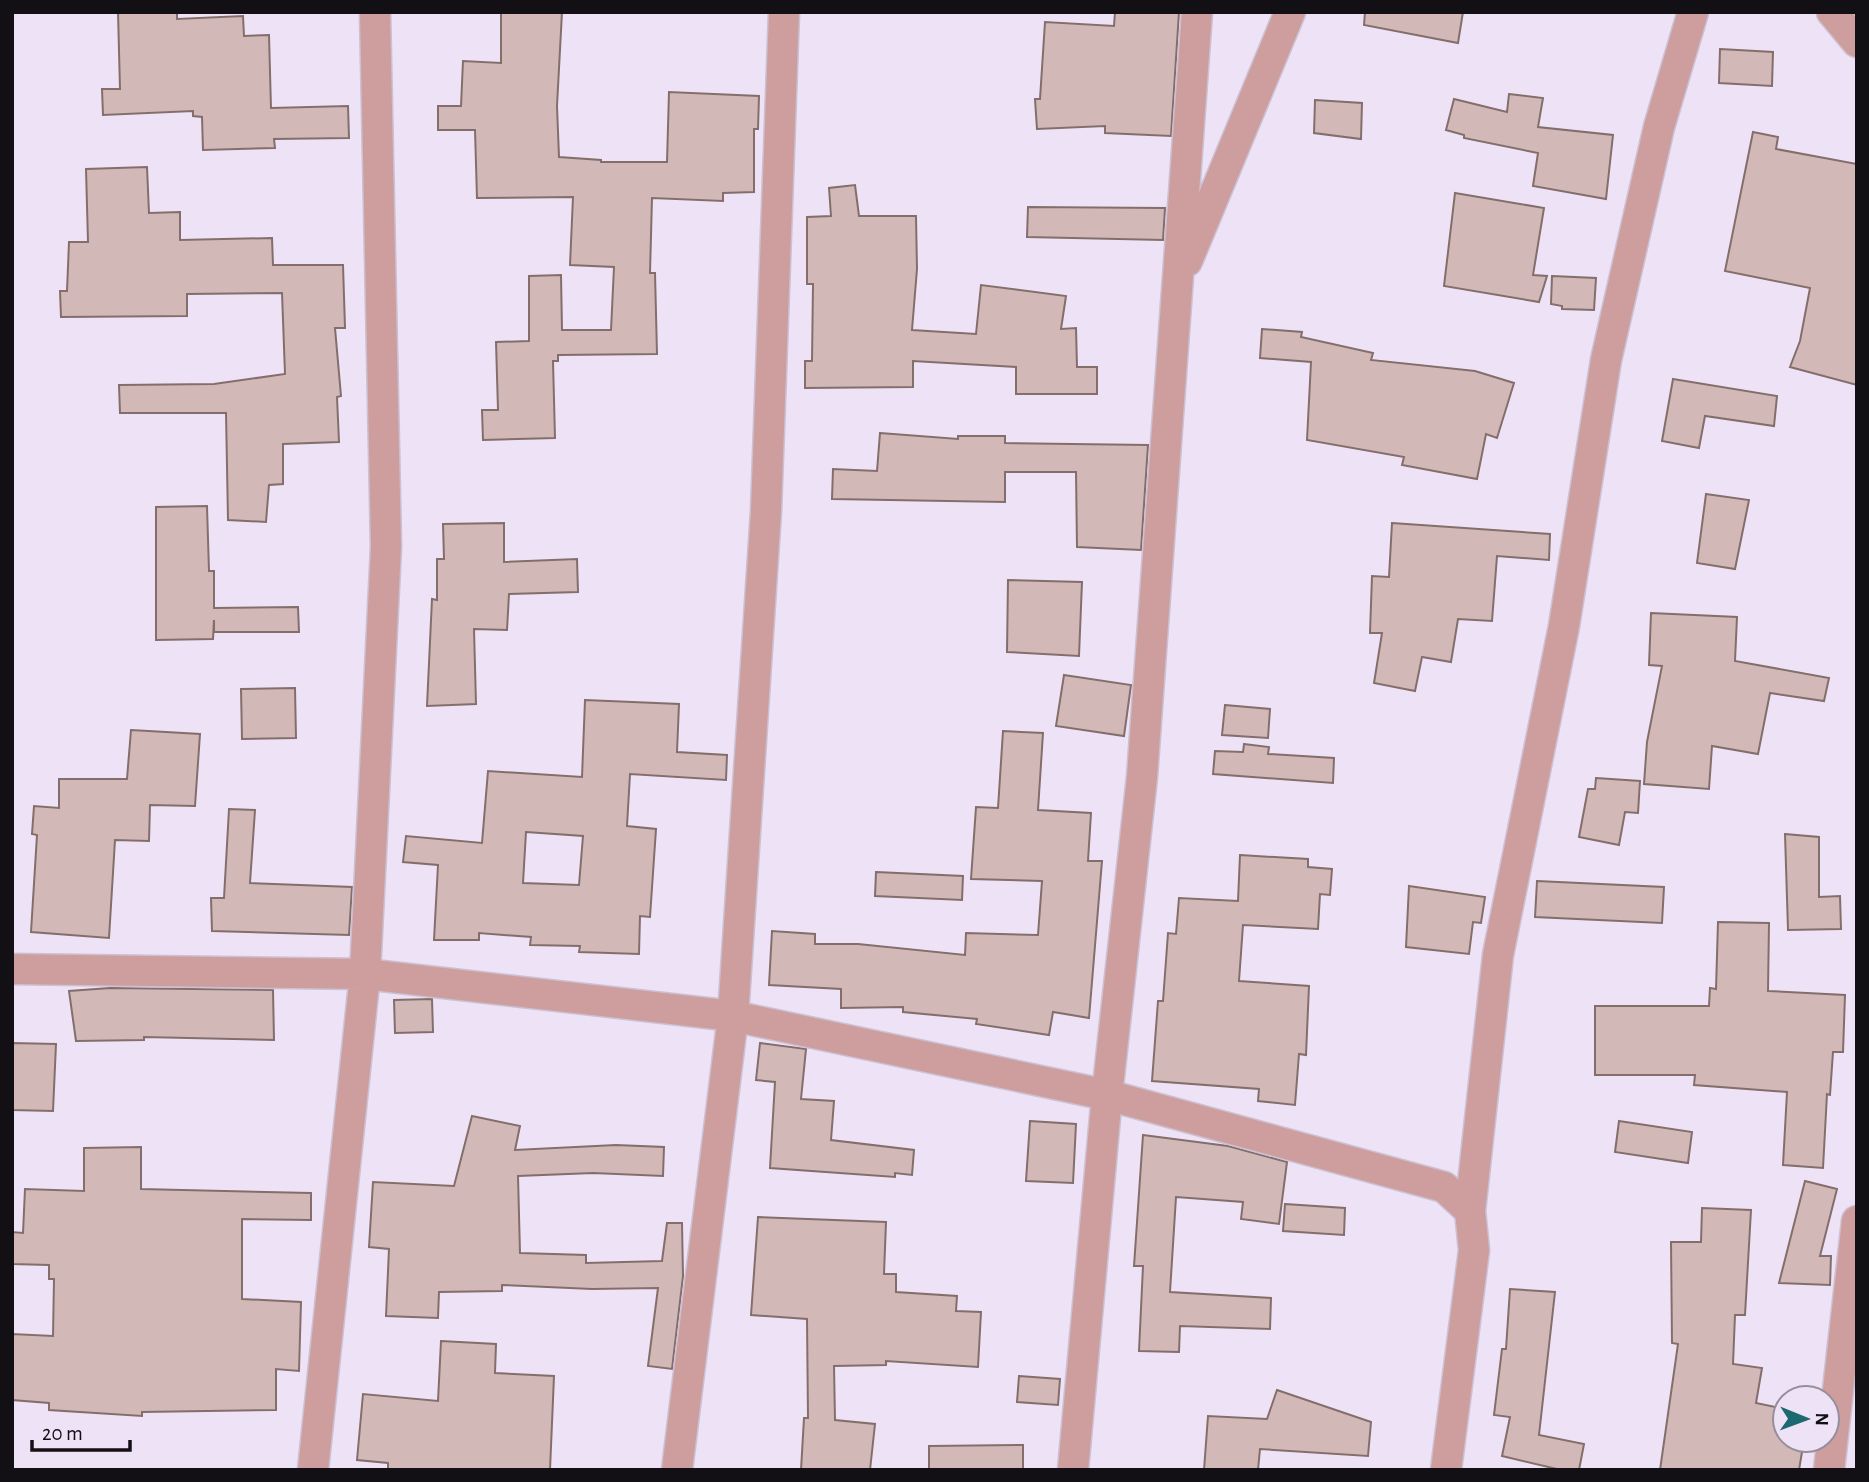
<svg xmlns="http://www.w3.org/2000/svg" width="1869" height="1482" font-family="'Alegreya Sans',sans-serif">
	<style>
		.building { fill: #d2b9b7; stroke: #846e6c; stroke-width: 2; fill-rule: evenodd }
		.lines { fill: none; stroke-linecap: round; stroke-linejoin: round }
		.street-casing { stroke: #cbc1d2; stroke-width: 33 }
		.street { stroke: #ce9e9f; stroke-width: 30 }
	</style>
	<rect width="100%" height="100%" fill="#eee3f6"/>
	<!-- building -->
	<path class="building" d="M 118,12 L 177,12 L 177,19 L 243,16 L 244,36 L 269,35 L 271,108 L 348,106 L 349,138 L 274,139 L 275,148 L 203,150 L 202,117 L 193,116 L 193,111 L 103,115 L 102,89 L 120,89 Z
		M 501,12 L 562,12 L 557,106 L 559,157 L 601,160 L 601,162 L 667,162 L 669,92 L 759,96 L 758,129 L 754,129 L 754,192 L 723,193 L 723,201 L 652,198 L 650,273 L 655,273 L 657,354 L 558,355 L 558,361 L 553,361 L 555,438 L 483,440 L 482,410 L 498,410 L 496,342 L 529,341 L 529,276 L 561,275 L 562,330 L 611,330 L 614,267 L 570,265 L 573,197 L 477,198 L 475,130 L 438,130 L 438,106 L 461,106 L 463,61 L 501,63 Z
		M 1115,12 L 1179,12 L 1171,136 L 1105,133 L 1105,126 L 1037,129 L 1035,99 L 1040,99 L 1045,22 L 1114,26 Z
		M 1365,12 L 1463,12 L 1458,43 L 1364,25 Z
		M 1720,49 L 1773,52 L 1772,86 L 1719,83 Z
		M 1509,94 L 1543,98 L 1538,127 L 1613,135 L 1606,199 L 1533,186 L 1538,153 L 1464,138 L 1464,135 L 1446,130 L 1454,99 L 1507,112 Z
		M 1315,100 L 1362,103 L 1361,139 L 1314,133 Z
		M 1753,132 L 1778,137 L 1776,149 L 1857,164 L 1857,385 L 1790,367 L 1800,341 L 1810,288 L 1725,271 Z
		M 147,167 L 149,213 L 180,212 L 180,240 L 272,238 L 273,265 L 343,265 L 345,328 L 335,328 L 341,396 L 337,397 L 339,442 L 283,444 L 283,484 L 269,485 L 266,522 L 228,520 L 226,413 L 120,413 L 119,385 L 214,384 L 285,374 L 282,293 L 187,294 L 187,316 L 61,317 L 60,291 L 67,291 L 69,242 L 88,242 L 86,169 Z
		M 855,185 L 859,216 L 916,216 L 917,269 L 912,330 L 976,334 L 981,285 L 1066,296 L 1061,329 L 1076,328 L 1077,367 L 1097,367 L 1097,394 L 1016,394 L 1016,367 L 913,361 L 913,387 L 805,388 L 805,361 L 812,361 L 813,284 L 807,284 L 807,217 L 831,216 L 829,188 Z
		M 1455,193 L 1544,208 L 1533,275 L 1547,276 L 1539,302 L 1444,286 Z
		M 1028,207 L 1165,208 L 1163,240 L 1027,237 Z
		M 1552,276 L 1596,278 L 1594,310 L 1562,309 L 1562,306 L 1551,304 Z
		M 1262,329 L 1302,332 L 1301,337 L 1373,353 L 1371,360 L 1475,371 L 1514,383 L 1497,438 L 1486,434 L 1477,479 L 1402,465 L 1404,457 L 1307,440 L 1311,362 L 1260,358 Z
		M 1673,379 L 1777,396 L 1774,426 L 1705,416 L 1699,448 L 1662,441 Z
		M 880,433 L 958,439 L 958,436 L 1005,436 L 1005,443 L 1148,445 L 1141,550 L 1077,547 L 1076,472 L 1005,472 L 1005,502 L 832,499 L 833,469 L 877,471 Z
		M 1706,494 L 1749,500 L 1735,569 L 1697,563 Z
		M 207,506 L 209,571 L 214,571 L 214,608 L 298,607 L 299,632 L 214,632 L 214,620 L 213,639 L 156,640 L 156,507 Z
		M 504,523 L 504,562 L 577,559 L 578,592 L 509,594 L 507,630 L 474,629 L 476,704 L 427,706 L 432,599 L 437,600 L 437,559 L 444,559 L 443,524 Z
		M 1392,523 L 1550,534 L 1549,560 L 1497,556 L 1492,621 L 1458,619 L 1451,662 L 1422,657 L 1415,691 L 1374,683 L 1382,633 L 1370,633 L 1372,576 L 1389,577 Z
		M 1008,580 L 1082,582 L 1079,656 L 1007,652 Z
		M 1651,613 L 1737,617 L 1735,661 L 1829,678 L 1824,701 L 1770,693 L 1758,754 L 1712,746 L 1709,789 L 1644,784 L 1647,742 L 1662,666 L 1649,665 Z
		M 1064,675 L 1131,685 L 1124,736 L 1056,726 Z
		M 295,688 L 296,738 L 242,739 L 241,689 Z
		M 585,700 L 679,704 L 677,752 L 727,755 L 726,780 L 630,774 L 627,826 L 656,829 L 650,917 L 640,916 L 639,954 L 579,952 L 580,946 L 530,945 L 531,937 L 479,933 L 479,940 L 434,940 L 438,865 L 403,862 L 406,836 L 482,843 L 488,771 L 582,777 ZM 526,832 L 583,836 L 579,885 L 523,883 Z
		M 1225,705 L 1270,709 L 1268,738 L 1222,735 Z
		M 131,730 L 200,734 L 195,806 L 150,805 L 149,841 L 115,840 L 109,938 L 31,932 L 37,835 L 32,834 L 34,806 L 59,808 L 59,779 L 127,779 Z
		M 1003,731 L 1043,733 L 1038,810 L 1091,813 L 1088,861 L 1102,861 L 1089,1018 L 1053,1012 L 1049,1035 L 976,1024 L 977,1019 L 903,1012 L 903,1007 L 841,1008 L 841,989 L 769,985 L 772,931 L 815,934 L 815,944 L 858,944 L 965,955 L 966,933 L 1038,935 L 1042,881 L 971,879 L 976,807 L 998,808 Z
		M 1244,744 L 1269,747 L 1268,754 L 1334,758 L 1333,783 L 1213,774 L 1215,751 L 1243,752 Z
		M 1596,778 L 1640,781 L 1638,813 L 1625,812 L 1619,845 L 1579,837 L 1588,789 L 1595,789 Z
		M 229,809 L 255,810 L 250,883 L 352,887 L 349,935 L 212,931 L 211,898 L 224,898 Z
		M 1785,834 L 1819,837 L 1819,897 L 1840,896 L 1841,929 L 1788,930 Z
		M 1240,855 L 1308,859 L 1308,867 L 1332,869 L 1330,895 L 1320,894 L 1318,929 L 1243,925 L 1239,981 L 1309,986 L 1306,1055 L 1299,1054 L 1295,1105 L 1258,1101 L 1259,1089 L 1152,1081 L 1158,1001 L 1163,1001 L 1168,933 L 1176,934 L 1179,898 L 1238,901 Z
		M 876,872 L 963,876 L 962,900 L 875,896 Z
		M 1537,881 L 1664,887 L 1662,923 L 1535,917 Z
		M 1409,886 L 1485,897 L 1481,923 L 1473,922 L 1469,954 L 1406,947 Z
		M 1718,922 L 1769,923 L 1768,991 L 1845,995 L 1843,1052 L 1833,1052 L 1830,1095 L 1827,1094 L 1823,1168 L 1783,1165 L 1787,1092 L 1694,1085 L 1695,1075 L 1595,1075 L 1595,1006 L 1709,1006 L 1710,988 L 1716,989 Z
		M 110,988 L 273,990 L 274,1040 L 144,1037 L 144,1040 L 76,1041 L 69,991 Z
		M 432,999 L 433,1032 L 395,1033 L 394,1000 Z
		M 12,1043 L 56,1044 L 53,1111 L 12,1110 Z
		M 760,1043 L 806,1049 L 801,1099 L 834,1101 L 831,1140 L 914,1150 L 912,1175 L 895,1173 L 895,1177 L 770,1168 L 775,1082 L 756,1080 Z
		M 472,1116 L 520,1126 L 515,1150 L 616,1145 L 664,1147 L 663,1176 L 593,1173 L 518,1176 L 520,1253 L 586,1255 L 586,1263 L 662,1261 L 667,1223 L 682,1223 L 683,1276 L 672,1369 L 648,1366 L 658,1288 L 592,1289 L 502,1285 L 502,1291 L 439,1292 L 438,1318 L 386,1316 L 389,1249 L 369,1247 L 373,1182 L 454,1186 Z
		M 1030,1121 L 1076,1124 L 1073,1183 L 1026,1181 Z
		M 1619,1121 L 1692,1132 L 1688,1163 L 1615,1152 Z
		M 1143,1135 L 1228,1146 L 1287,1162 L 1279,1224 L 1241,1219 L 1243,1202 L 1176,1197 L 1170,1292 L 1271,1298 L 1270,1329 L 1180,1326 L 1179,1352 L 1139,1351 L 1143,1266 L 1134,1266 Z
		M 141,1147 L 141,1189 L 311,1193 L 311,1220 L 242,1219 L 242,1299 L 301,1302 L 299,1371 L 276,1369 L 276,1410 L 142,1412 L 142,1416 L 49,1410 L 49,1403 L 12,1400 L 12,1334 L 53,1336 L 54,1279 L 49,1279 L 49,1265 L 12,1264 L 12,1232 L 23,1233 L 25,1189 L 84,1191 L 84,1148 Z
		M 1805,1181 L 1837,1189 L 1820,1256 L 1831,1256 L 1830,1285 L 1779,1283 Z
		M 1285,1204 L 1345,1208 L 1344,1235 L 1283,1231 Z
		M 1702,1208 L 1751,1210 L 1745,1315 L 1735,1315 L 1733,1364 L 1762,1368 L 1756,1403 L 1785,1409 L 1785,1440 L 1804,1440 L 1799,1470 L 1660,1470 L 1678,1344 L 1672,1343 L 1671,1242 L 1701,1242 Z
		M 758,1217 L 886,1222 L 884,1274 L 896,1274 L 896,1292 L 957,1296 L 956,1311 L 981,1312 L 978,1367 L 886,1361 L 886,1365 L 834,1366 L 835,1420 L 875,1424 L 870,1470 L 801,1470 L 804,1418 L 808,1418 L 807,1319 L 751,1315 Z
		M 1510,1289 L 1555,1292 L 1539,1435 L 1584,1444 L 1579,1470 L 1561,1470 L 1502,1456 L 1510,1417 L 1494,1415 L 1502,1349 L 1506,1349 Z
		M 441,1341 L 496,1344 L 495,1373 L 554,1376 L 550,1470 L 388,1470 L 388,1463 L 357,1460 L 363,1394 L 438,1401 Z
		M 1019,1376 L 1060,1379 L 1058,1405 L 1017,1402 Z
		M 1277,1390 L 1371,1422 L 1368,1456 L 1260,1449 L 1258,1470 L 1204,1470 L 1208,1416 L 1267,1419 Z
		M 1023,1445 L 1023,1470 L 929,1470 L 929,1446 Z"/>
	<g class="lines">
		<defs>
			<path id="street" d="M 1832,12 L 1857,42
				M 1187,261 L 1290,12
				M 12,969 L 365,974 L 733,1016 L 1107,1095 L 1444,1187 L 1470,1211 L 1474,1250 L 1446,1470
				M 1470,1211 L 1498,955 L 1564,626 L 1606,360 L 1659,127 L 1693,12
				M 313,1470 L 365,974 L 386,547 L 375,12
				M 677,1470 L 733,1016 L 766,511 L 784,12
				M 1073,1470 L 1107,1095 L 1142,777 L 1197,12
				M 1829,1470 L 1857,1221"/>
		</defs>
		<!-- street casing -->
		<use href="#street" class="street-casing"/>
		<!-- street -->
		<use href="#street" class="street"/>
	</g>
	<!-- border -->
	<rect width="1869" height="1482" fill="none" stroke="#120f15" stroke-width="28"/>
	<!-- north arrow -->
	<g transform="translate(1806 1419) rotate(91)"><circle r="33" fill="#eee3f6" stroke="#968e9c" stroke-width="2"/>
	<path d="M0-5L12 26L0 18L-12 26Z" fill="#1d6971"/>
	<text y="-10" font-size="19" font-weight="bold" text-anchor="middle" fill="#120f15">N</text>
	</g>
	<!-- scale -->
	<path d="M32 1440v10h98v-10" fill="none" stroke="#120f15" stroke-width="3.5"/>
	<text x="42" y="1440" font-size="21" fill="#120f15" stroke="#eee3f6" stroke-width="5" paint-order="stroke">20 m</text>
</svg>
